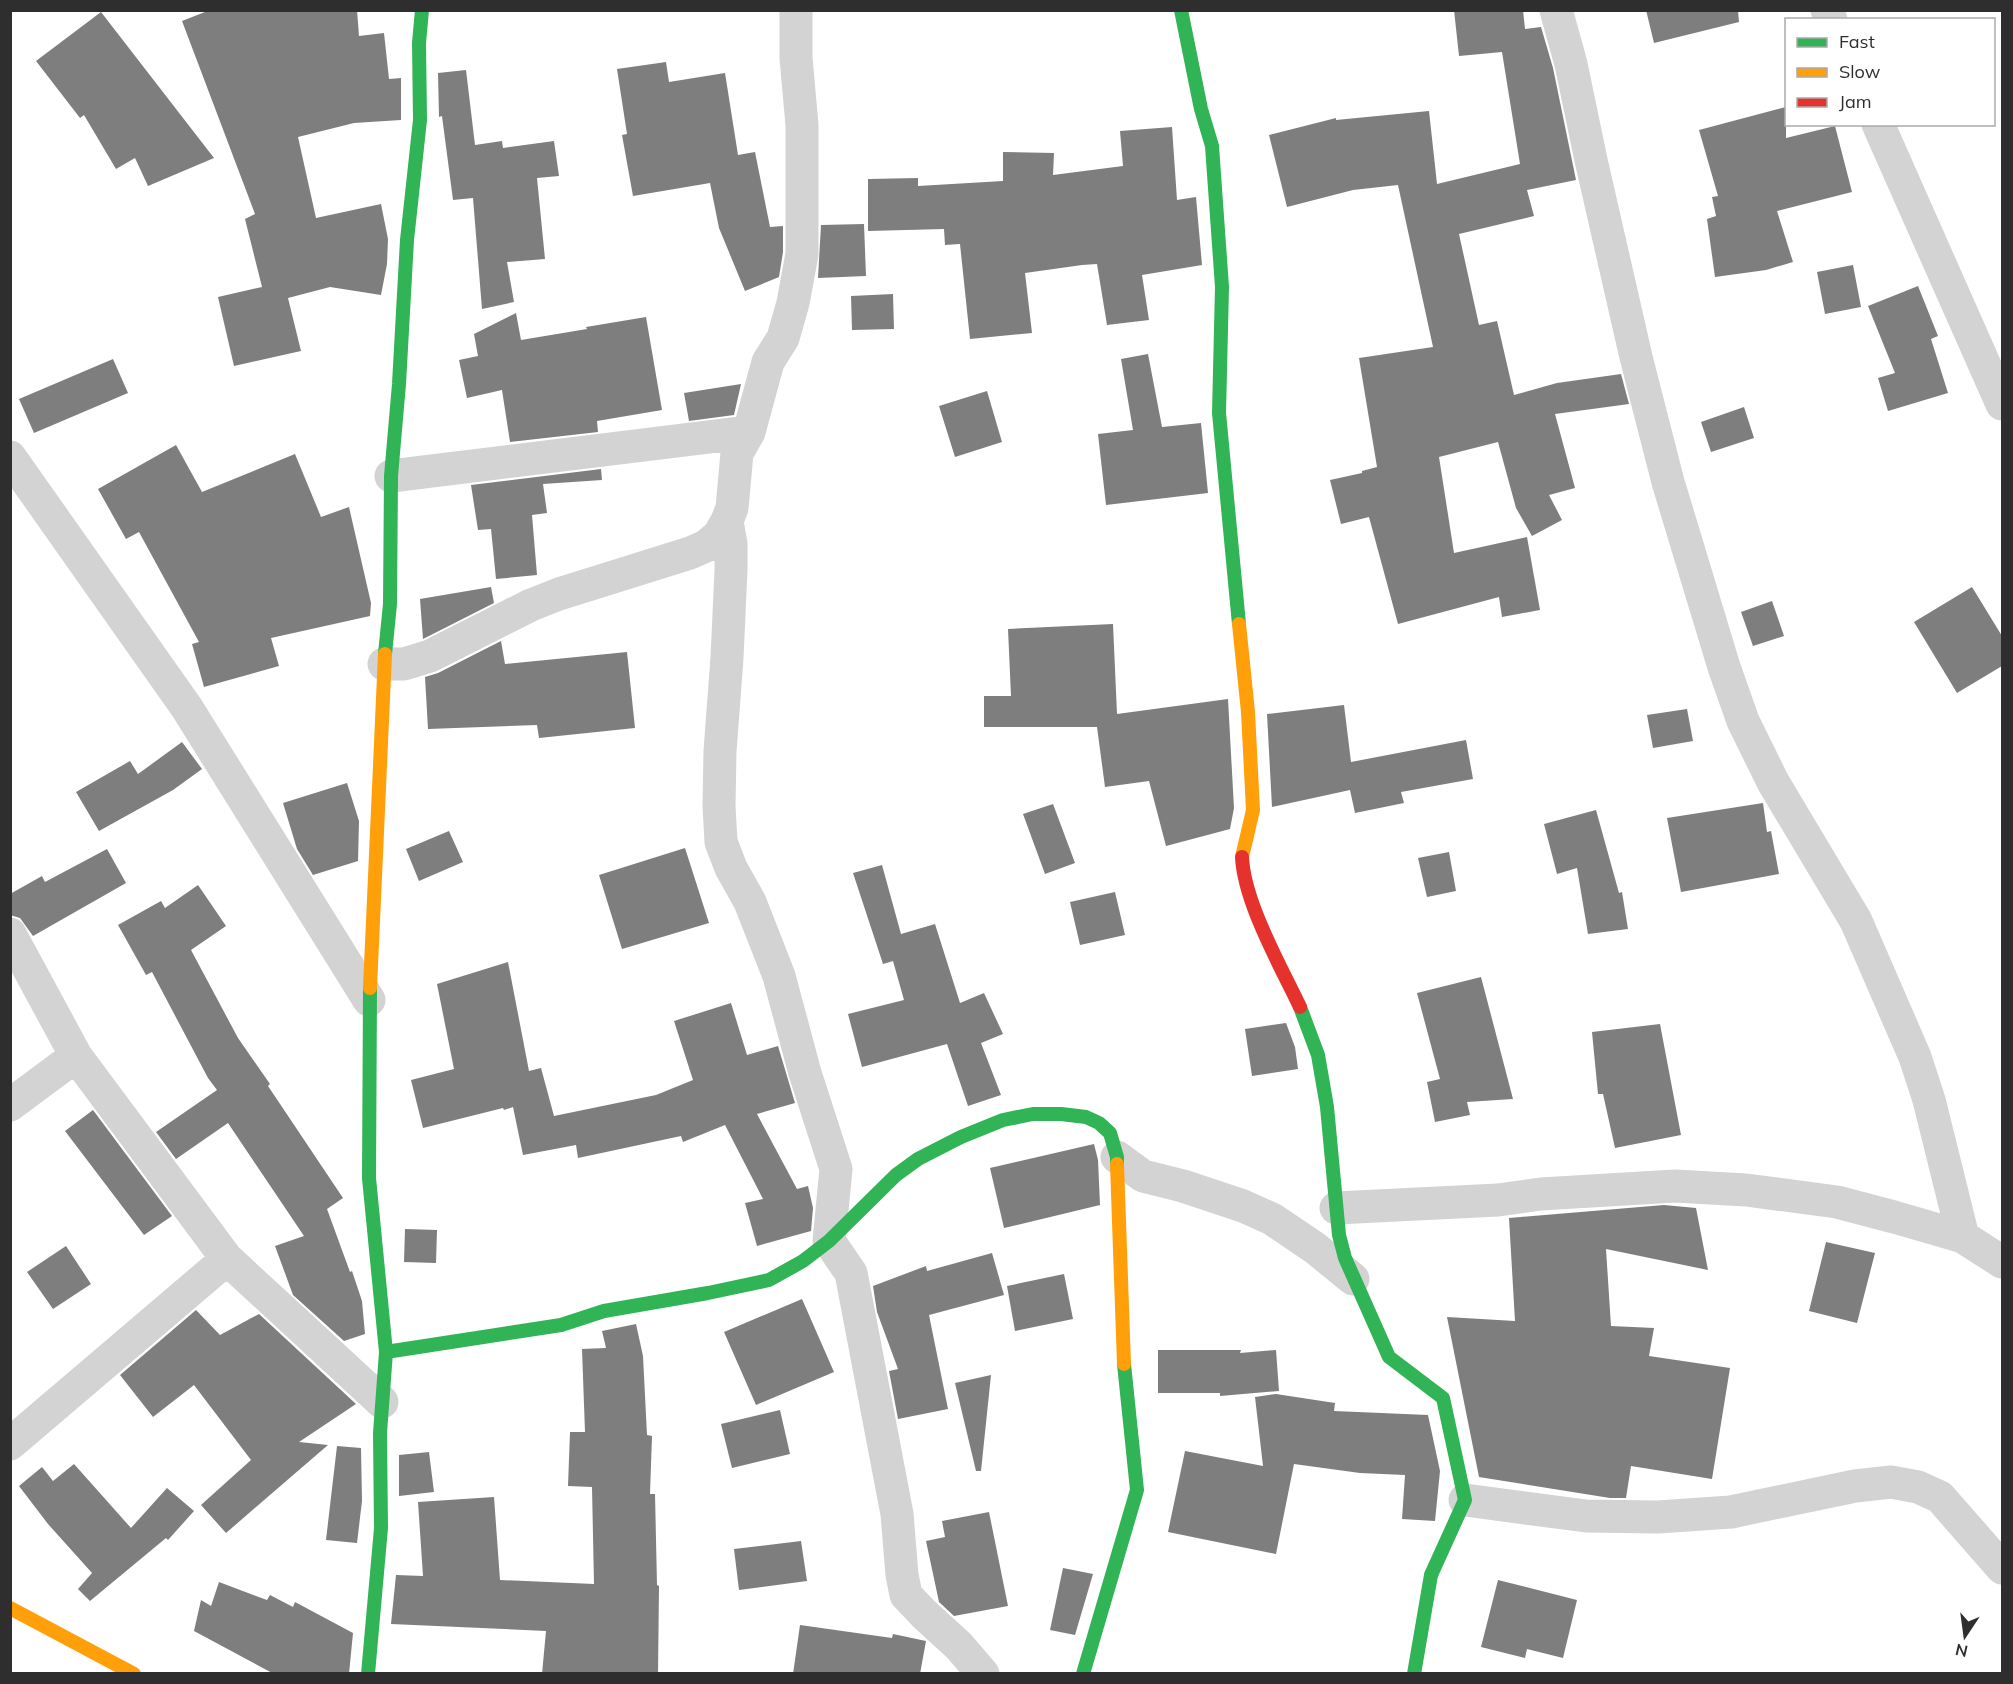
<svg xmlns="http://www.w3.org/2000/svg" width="2013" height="1684" font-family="Mulish,sans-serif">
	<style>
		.building { fill: #7e7e7e }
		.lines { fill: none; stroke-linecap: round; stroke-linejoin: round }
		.street { stroke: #d3d3d3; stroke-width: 33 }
		.fast { stroke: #30b455; stroke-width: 14 }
		.slow { stroke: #ff9f0a; stroke-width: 14 }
		.jam { stroke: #e5322d; stroke-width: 14 }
	</style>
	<rect width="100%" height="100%" fill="#fff"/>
	<!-- building -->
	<path class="building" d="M 210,10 L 357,10 L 359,36 L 384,33 L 389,79 L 401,78 L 401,120 L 354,123 L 298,137 L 316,218 L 381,204 L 388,239 L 387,264 L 381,295 L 330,287 L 288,298 L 301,351 L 234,366 L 218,297 L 262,287 L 245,219 L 255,214 L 182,21 Z
		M 1454,10 L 1523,10 L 1525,29 L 1541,27 L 1553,68 L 1576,180 L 1527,190 L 1534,216 L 1459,234 L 1479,325 L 1497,321 L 1514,395 L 1557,383 L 1621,374 L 1629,404 L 1555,414 L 1575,488 L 1549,495 L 1562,520 L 1532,536 L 1516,508 L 1498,442 L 1439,457 L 1454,553 L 1527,537 L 1540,610 L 1502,617 L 1499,597 L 1398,624 L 1369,517 L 1341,524 L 1330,480 L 1362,473 L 1362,471 L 1377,467 L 1359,358 L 1433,347 L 1398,185 L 1353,190 L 1287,207 L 1269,135 L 1336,118 L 1336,120 L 1429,111 L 1437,184 L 1520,164 L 1502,52 L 1459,56 Z
		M 1646,10 L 1738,10 L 1739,22 L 1654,43 Z
		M 101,12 L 214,158 L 148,186 L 135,158 L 116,169 L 84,115 L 80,118 L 36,61 Z
		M 666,62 L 669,82 L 725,73 L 738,155 L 755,152 L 770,227 L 783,226 L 783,252 L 779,277 L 745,291 L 719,228 L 710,183 L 633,196 L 622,135 L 627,134 L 617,69 Z
		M 466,70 L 475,145 L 502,141 L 503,148 L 554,141 L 559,176 L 537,178 L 545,259 L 507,262 L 514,302 L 482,309 L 473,198 L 453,200 L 442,116 L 439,117 L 438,73 Z
		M 1786,107 L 1786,138 L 1835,126 L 1852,192 L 1777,211 L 1793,262 L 1766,270 L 1715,277 L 1707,219 L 1716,216 L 1712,197 L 1718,196 L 1699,130 Z
		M 1172,127 L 1177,200 L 1196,197 L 1202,265 L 1142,275 L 1149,320 L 1107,325 L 1097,264 L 1082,265 L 1025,273 L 1032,333 L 970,339 L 960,244 L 945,245 L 944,229 L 868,231 L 868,179 L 918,178 L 918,186 L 1003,181 L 1003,152 L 1054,153 L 1053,175 L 1123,166 L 1120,131 Z
		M 864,224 L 866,276 L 818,278 L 821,225 Z
		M 1853,265 L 1861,307 L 1825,314 L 1817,272 Z
		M 1918,286 L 1938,336 L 1931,339 L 1948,393 L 1888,411 L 1878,378 L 1895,373 L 1868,306 Z
		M 893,294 L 894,329 L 852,330 L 851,296 Z
		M 516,313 L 521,340 L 587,329 L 586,327 L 646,317 L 662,410 L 597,421 L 598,432 L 510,442 L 502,390 L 467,398 L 459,360 L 478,356 L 474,334 Z
		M 1148,354 L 1162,427 L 1201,423 L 1208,493 L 1106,505 L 1098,434 L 1133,430 L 1121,359 Z
		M 113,359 L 128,393 L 34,433 L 19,399 Z
		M 741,384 L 734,415 L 689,421 L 684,393 Z
		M 987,391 L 1002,442 L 955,457 L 939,406 Z
		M 1744,407 L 1754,438 L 1711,452 L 1701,422 Z
		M 176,445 L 202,492 L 295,454 L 321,517 L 349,507 L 371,603 L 370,616 L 271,638 L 279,666 L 204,687 L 192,644 L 199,642 L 139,532 L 126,539 L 98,489 Z
		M 601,469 L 602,480 L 543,484 L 547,513 L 532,515 L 537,575 L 496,579 L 491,529 L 478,530 L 471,485 Z
		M 491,587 L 494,603 L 423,639 L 420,599 Z
		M 1972,587 L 2002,636 L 2002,666 L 1957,693 L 1914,622 Z
		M 1772,601 L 1784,636 L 1753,646 L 1741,612 Z
		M 1113,624 L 1117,714 L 1228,699 L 1234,808 L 1230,829 L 1166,846 L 1149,781 L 1105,787 L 1097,727 L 984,727 L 984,696 L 1011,696 L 1008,629 Z
		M 501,641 L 505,664 L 627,652 L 635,728 L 539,738 L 537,725 L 428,729 L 425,677 L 438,673 Z
		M 1344,705 L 1351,762 L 1466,740 L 1473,779 L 1401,792 L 1404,803 L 1355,813 L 1350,790 L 1272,807 L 1267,714 Z
		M 1687,709 L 1693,741 L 1653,748 L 1647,715 Z
		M 182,742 L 202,769 L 173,790 L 99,831 L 76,792 L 130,761 L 138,774 Z
		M 347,783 L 359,821 L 358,861 L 313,875 L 297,849 L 283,803 Z
		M 1763,803 L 1767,832 L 1771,831 L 1779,874 L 1681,892 L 1667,818 Z
		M 1053,804 L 1075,863 L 1045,874 L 1023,814 Z
		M 1596,810 L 1619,893 L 1622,892 L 1628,929 L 1588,934 L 1577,868 L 1557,874 L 1544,824 Z
		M 449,831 L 463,862 L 419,881 L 406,849 Z
		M 685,848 L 709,923 L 622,949 L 599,875 Z
		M 107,849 L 126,883 L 33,936 L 20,918 L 10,915 L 10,894 L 42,876 L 45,882 Z
		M 1449,852 L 1456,891 L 1427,897 L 1418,858 Z
		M 882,865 L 901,934 L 935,924 L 960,1003 L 984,993 L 1003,1034 L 981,1043 L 1001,1095 L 968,1106 L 947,1044 L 862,1067 L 848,1014 L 904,1000 L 893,961 L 883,964 L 853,873 Z
		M 198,885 L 226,926 L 191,950 L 238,1038 L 270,1084 L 268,1086 L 343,1198 L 327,1209 L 350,1272 L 352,1271 L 362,1301 L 365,1334 L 344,1341 L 293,1295 L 275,1246 L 304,1236 L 228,1123 L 176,1159 L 156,1132 L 217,1090 L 208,1078 L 152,972 L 146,975 L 118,925 L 161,901 L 165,908 Z
		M 1115,892 L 1125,935 L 1080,945 L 1070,902 Z
		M 508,962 L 529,1071 L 541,1068 L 554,1116 L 656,1095 L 693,1080 L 674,1021 L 731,1003 L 747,1055 L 778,1046 L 795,1103 L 757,1114 L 797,1189 L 808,1186 L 813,1208 L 811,1231 L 757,1246 L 745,1203 L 763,1199 L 725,1125 L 683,1142 L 681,1136 L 578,1158 L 576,1145 L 523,1155 L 513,1107 L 504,1110 L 503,1108 L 423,1128 L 411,1080 L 454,1069 L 437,984 Z
		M 1481,977 L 1513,1099 L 1467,1102 L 1470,1115 L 1435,1122 L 1427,1082 L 1440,1079 L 1417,993 Z
		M 1286,1023 L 1295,1047 L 1298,1069 L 1252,1076 L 1245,1029 Z
		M 1660,1024 L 1681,1135 L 1615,1148 L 1603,1094 L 1598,1094 L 1592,1032 Z
		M 93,1110 L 172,1216 L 144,1235 L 65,1131 Z
		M 1094,1144 L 1098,1160 L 1100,1205 L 1004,1228 L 990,1168 Z
		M 1664,1205 L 1696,1208 L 1708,1270 L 1606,1249 L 1611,1326 L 1654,1328 L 1649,1356 L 1730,1368 L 1712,1479 L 1631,1466 L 1626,1498 L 1610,1498 L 1479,1477 L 1447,1317 L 1515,1321 L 1509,1218 Z
		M 405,1229 L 437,1230 L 436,1263 L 404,1262 Z
		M 1826,1242 L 1875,1253 L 1857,1323 L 1809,1311 Z
		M 66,1246 L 91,1284 L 53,1309 L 27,1272 Z
		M 992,1253 L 1004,1295 L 929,1315 L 948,1409 L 898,1419 L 889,1371 L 898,1369 L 877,1312 L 873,1286 L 926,1266 L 927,1271 Z
		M 1064,1274 L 1073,1319 L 1015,1331 L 1007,1286 Z
		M 802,1299 L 834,1372 L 756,1405 L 724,1332 Z
		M 196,1310 L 220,1335 L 259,1314 L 356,1404 L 299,1442 L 328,1445 L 226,1533 L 201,1505 L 251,1460 L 194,1385 L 153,1417 L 120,1375 Z
		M 636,1324 L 643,1356 L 647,1435 L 652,1436 L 650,1494 L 655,1494 L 657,1585 L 659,1586 L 658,1674 L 542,1674 L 546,1631 L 391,1624 L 396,1575 L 423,1576 L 418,1502 L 494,1497 L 500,1580 L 594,1584 L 592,1487 L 568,1486 L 570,1432 L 585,1432 L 582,1349 L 606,1348 L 602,1331 Z
		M 1158,1350 L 1241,1350 L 1240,1353 L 1276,1350 L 1279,1391 L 1220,1396 L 1220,1393 L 1158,1393 Z
		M 991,1375 L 981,1471 L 976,1471 L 955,1383 Z
		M 1276,1394 L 1335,1403 L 1334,1411 L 1428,1415 L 1440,1471 L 1435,1521 L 1402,1519 L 1405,1475 L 1360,1473 L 1294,1464 L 1276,1554 L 1168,1532 L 1185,1451 L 1263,1466 L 1255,1397 Z
		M 780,1410 L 790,1454 L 732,1468 L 721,1424 Z
		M 337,1446 L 361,1448 L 362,1501 L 357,1543 L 326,1540 Z
		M 429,1452 L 434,1492 L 399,1496 L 399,1455 Z
		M 74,1464 L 131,1528 L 167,1488 L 194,1511 L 168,1540 L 166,1538 L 90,1601 L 78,1589 L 92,1573 L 48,1524 L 19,1486 L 42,1467 L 53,1481 Z
		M 989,1512 L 1008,1606 L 954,1616 L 939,1602 L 926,1541 L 945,1537 L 942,1521 Z
		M 801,1541 L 807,1581 L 739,1590 L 734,1549 Z
		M 1063,1568 L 1093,1574 L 1075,1635 L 1050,1630 Z
		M 1498,1580 L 1577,1600 L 1563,1658 L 1527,1649 L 1525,1658 L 1481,1647 Z
		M 219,1582 L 267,1600 L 270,1595 L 293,1607 L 295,1602 L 353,1633 L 349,1674 L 274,1674 L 194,1631 L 201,1600 L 211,1606 Z
		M 800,1625 L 892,1638 L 893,1634 L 926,1641 L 920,1674 L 793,1674 Z"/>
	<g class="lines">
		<!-- street -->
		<path class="street" d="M 1556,10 L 1571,64 L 1591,160 L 1636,357 L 1668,482 L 1724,667 L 1743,721 L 1773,782 L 1856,921 L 1915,1057 L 1929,1100 L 1963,1237
			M 1827,10 L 1831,20
			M 1878,124 L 2002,404
			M 10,457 L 187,708 L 369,1000
			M 391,476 L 749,432
			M 727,521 L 731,544 L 731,570 L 727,658 L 720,751 L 719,806 L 721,842 L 731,868 L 750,902 L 779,976 L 805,1073 L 836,1169 L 829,1241 L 851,1273 L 897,1514 L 902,1575 L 906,1595 L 924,1614 L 959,1646 L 983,1674
			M 384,664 L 404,664 L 430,656 L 531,605 L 559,594 L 690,553 L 706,546 L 719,535 L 727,521 L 732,508 L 737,453 L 749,432 L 768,362 L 783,338 L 793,303 L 802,254 L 802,125 L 796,58 L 796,10
			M 10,934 L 76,1056 L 227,1259 L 382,1402
			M 10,1105 L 76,1056
			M 1117,1157 L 1143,1176 L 1183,1186 L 1243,1206 L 1272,1219 L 1315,1248 L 1353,1279
			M 1336,1208 L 1498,1200 L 1541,1194 L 1675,1186 L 1746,1190 L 1837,1202 L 1894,1217 L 1963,1237 L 2002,1262
			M 10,1444 L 227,1259
			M 1465,1500 L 1586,1516 L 1658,1517 L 1731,1512 L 1855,1486 L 1891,1482 L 1918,1487 L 1940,1497 L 2002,1568"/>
		<!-- fast -->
		<path class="fast" d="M 1181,10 L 1201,109 L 1212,146 L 1222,287 L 1219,413 L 1239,624
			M 385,654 L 390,604 L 391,476 L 399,384 L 407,240 L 420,120 L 419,43 L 422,10
			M 1300,1007 L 1318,1055 L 1327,1107 L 1339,1235 L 1345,1258 L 1389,1357 L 1443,1398 L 1465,1500 L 1431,1575 L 1414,1674
			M 386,1352 L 561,1325 L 604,1311 L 708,1293 L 769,1280 L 803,1261 L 829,1241 L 896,1175 L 918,1159 L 961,1137 L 1003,1120 L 1033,1114 L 1061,1114 L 1086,1117 L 1099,1123 L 1110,1133 L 1117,1157 L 1117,1164
			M 368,1674 L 381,1528 L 380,1433 L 386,1352 L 369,1178 L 370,988
			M 1083,1674 L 1137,1490 L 1124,1364"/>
		<!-- slow -->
		<path class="slow" d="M 1239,624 L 1248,712 L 1253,810 L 1242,857
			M 370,988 L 385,654
			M 1117,1164 L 1124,1364
			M 10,1608 L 134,1674"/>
		<!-- jam -->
		<path class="jam" d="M 1242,857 C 1244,902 1280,965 1300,1007"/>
	</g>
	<!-- border -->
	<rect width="2013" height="1684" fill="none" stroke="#2e2e2e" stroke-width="24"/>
	<!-- legend -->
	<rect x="1785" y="18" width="210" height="108" fill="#ffffff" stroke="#ababab" stroke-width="1.5"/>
	<rect x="1797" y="38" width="30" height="9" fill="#30b455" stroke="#ababab" stroke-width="1.5"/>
	<text x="1839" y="48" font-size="18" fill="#2e2e2e">Fast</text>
	<rect x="1797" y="68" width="30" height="9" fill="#ff9f0a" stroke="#ababab" stroke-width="1.5"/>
	<text x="1839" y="78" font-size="18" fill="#2e2e2e">Slow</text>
	<rect x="1797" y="98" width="30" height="9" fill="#e5322d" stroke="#ababab" stroke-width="1.5"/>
	<text x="1839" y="108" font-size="18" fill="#2e2e2e">Jam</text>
	<!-- north arrow -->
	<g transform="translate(1965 1636) rotate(193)" stroke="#ffffff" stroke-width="4.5" paint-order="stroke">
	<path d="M0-4.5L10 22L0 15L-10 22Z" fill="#2e2e2e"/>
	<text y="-9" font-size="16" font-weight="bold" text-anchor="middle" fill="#2e2e2e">N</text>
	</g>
</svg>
